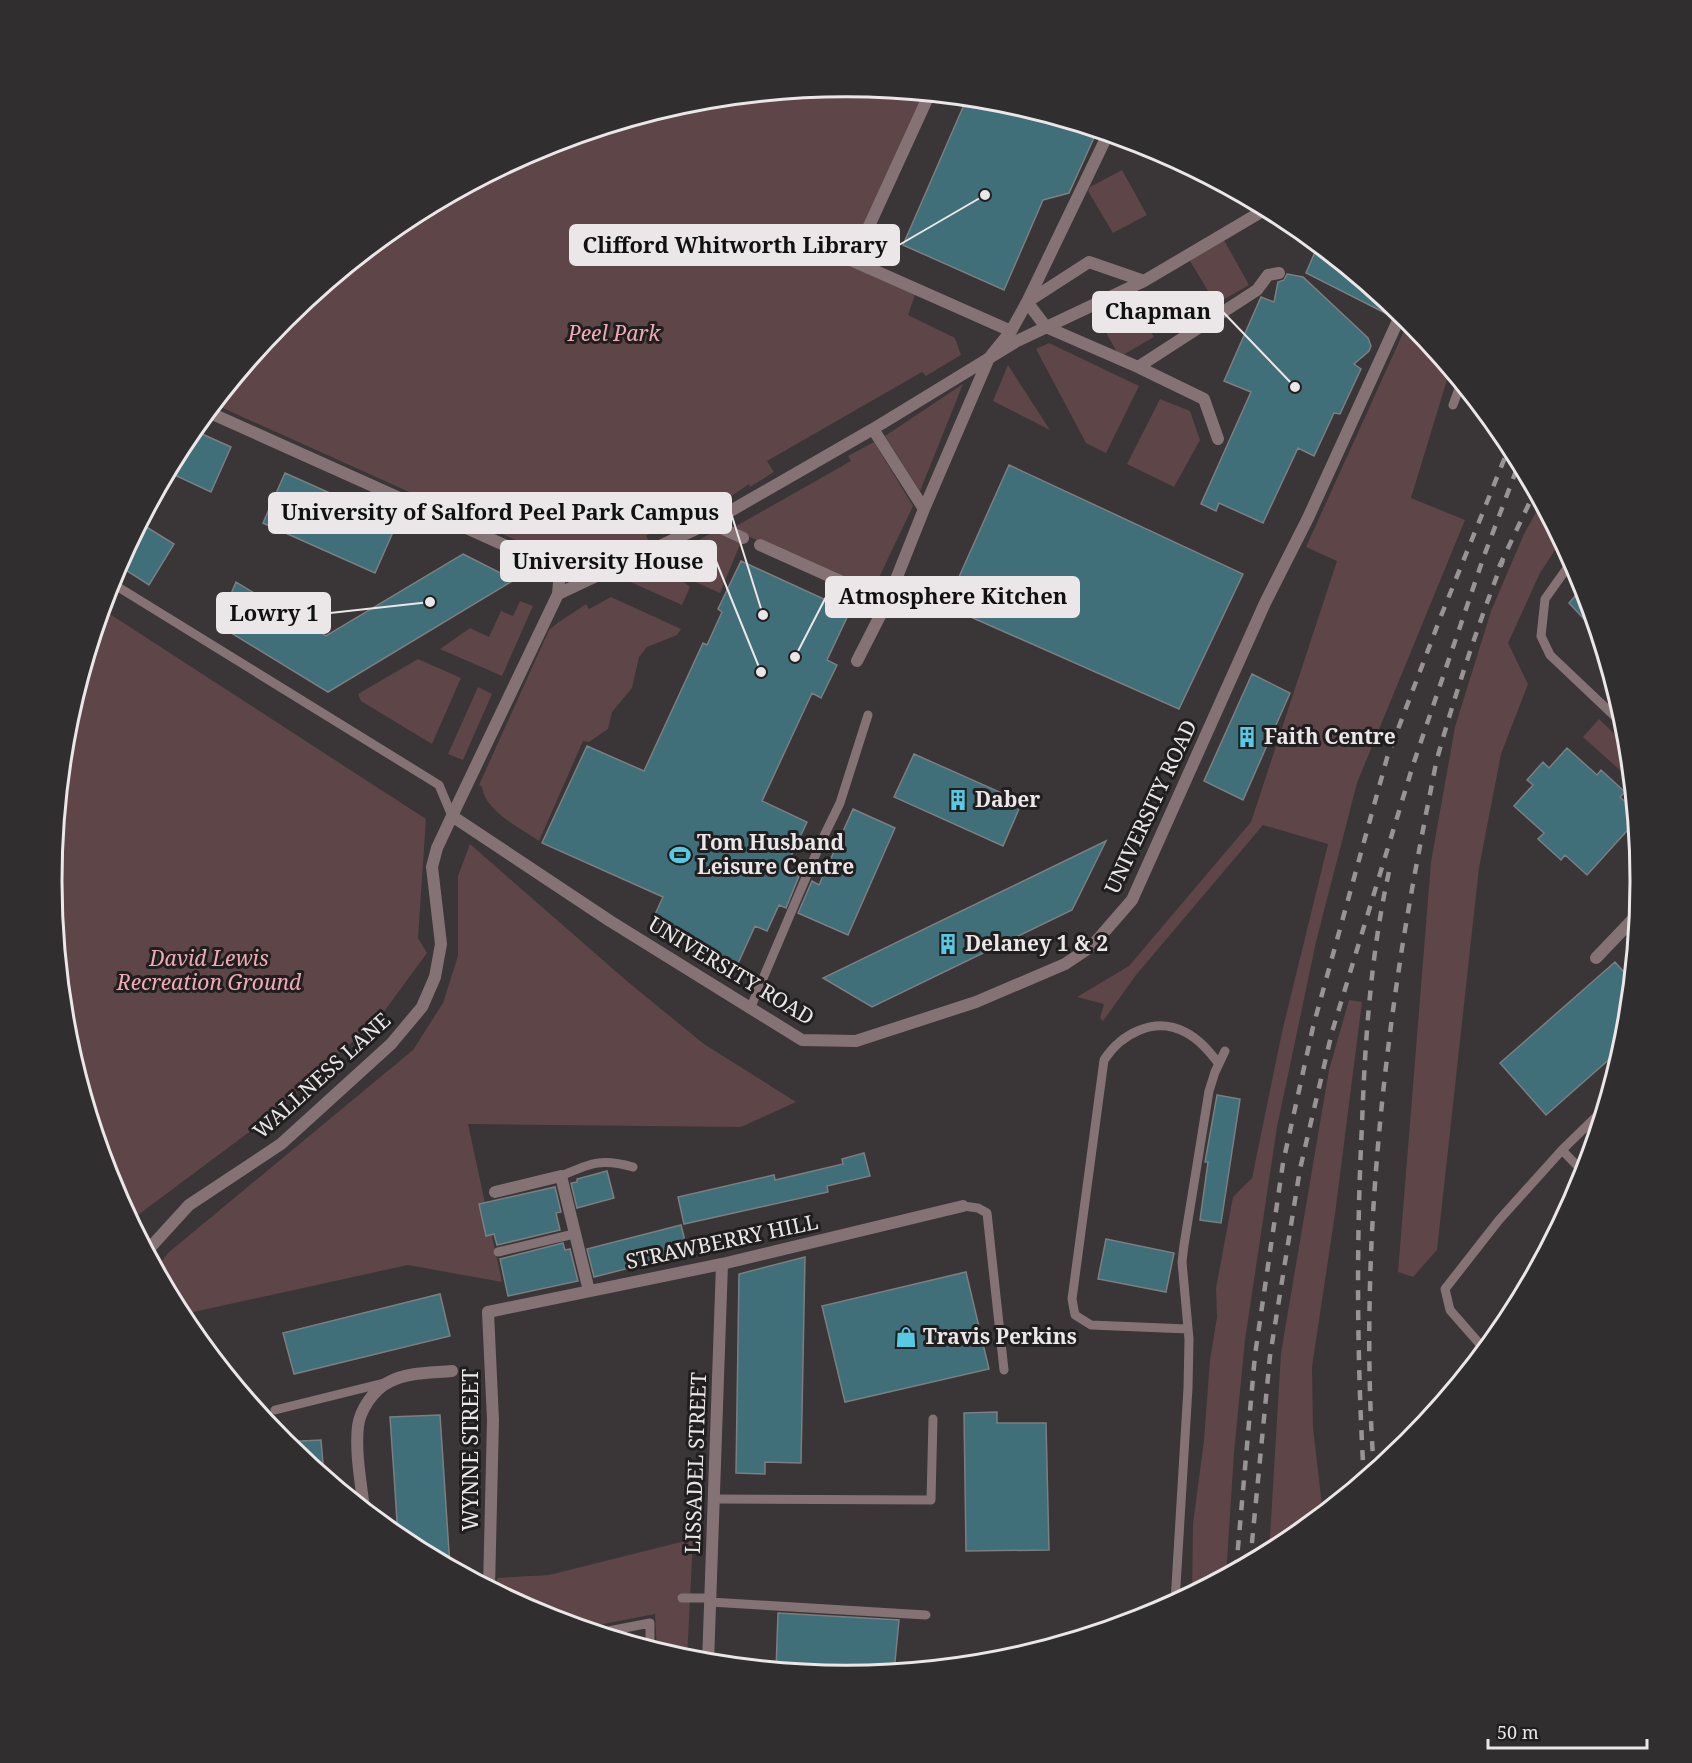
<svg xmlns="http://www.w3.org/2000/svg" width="1692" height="1763" font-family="'Noto Serif',serif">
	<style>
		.green { fill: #5d4548 }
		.building { fill: #406e79; stroke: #7a7f81; stroke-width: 1.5 }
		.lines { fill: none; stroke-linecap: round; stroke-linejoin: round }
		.service { stroke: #857274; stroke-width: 9 }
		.pedestrian { stroke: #857274; stroke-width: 12 }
		.minor { stroke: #857274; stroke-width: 12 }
		.rail { stroke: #989394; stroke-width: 4.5; stroke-dasharray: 10 10; stroke-linecap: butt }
		.labels { text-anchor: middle; stroke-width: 6; stroke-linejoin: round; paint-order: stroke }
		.park-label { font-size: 21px; font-style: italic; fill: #f2abb6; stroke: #201e1e }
		.poi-label { font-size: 21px; font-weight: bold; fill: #ebe7e8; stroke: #201e1e; text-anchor: start }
		.street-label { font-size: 21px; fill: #ebe7e8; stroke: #201e1e }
		.rim { fill: none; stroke: #ebe7e8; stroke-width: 3 }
		.leader { fill: none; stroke: #ebe7e8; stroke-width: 2 }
		.callout-dot { fill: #ebe7e8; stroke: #201e1e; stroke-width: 2 }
		.callout { fill: #ebe7e8; stroke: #ebe7e8; stroke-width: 2 }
		.callout-label { font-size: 22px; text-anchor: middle; font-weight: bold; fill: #111 }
	</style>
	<rect width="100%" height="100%" fill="#3a3536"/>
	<!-- green -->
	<path class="green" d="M 846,87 L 923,94 L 847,262 L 916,292 L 908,315 L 955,338 L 961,355 L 926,376 L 922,372 L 767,461 L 774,472 L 750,487 L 749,484 L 717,506 L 663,535 L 659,528 L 646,536 L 649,541 L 631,552 L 627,546 L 601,561 L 597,553 L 575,565 L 569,564 L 214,404 L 284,319 L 405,220 L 542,147 L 691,102 Z
		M 1122,170 L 1147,215 L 1113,233 L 1088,191 L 1090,187 Z
		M 1224,240 L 1249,285 L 1218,303 L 1214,301 L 1190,261 L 1191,259 Z
		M 1130,293 L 1154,337 L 1123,355 L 1118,354 L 1095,313 L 1097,309 Z
		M 1409,320 L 1450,370 L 1411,498 L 1465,520 L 1357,783 L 1316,942 L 1277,1127 L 1245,1340 L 1234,1453 L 1226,1576 L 1192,1594 L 1193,1524 L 1204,1440 L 1210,1360 L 1217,1317 L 1216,1288 L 1233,1197 L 1252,1178 L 1282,1032 L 1328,844 L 1263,825 L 1136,975 L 1103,1021 L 1100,1018 L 1104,1004 L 1077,997 L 1129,966 L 1251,822 L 1337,561 L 1306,547 Z
		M 1049,343 L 1139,386 L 1106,453 L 1086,443 L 1036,349 Z
		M 1008,365 L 1050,430 L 993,401 Z
		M 963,384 L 920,491 L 885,436 Z
		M 1160,399 L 1190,411 L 1200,440 L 1174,487 L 1127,464 Z
		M 874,442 L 913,506 L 875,586 L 871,588 L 731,529 L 851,461 L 848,456 Z
		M 1541,503 L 1561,541 L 1540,573 L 1508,643 L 1528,684 L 1501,754 L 1479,868 L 1437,1250 L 1413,1277 L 1398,1272 L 1431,862 L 1455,727 L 1491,611 L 1524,534 Z
		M 715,531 L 741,542 L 720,593 L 693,581 L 666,558 Z
		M 659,561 L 690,587 L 682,605 L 626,580 Z
		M 611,597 L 681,629 L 677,635 L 647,647 L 639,657 L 632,688 L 612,712 L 608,729 L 589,742 L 583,741 L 539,841 C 520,828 485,811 482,787 L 479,785 L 549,630 L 556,624 L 586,604 L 589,609 Z
		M 520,601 L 533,606 L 502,676 L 440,649 L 470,628 L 489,637 L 501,611 L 513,616 Z
		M 102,609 L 426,819 L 418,938 L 427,953 L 380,1017 L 268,1118 L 130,1221 L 111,1185 L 66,1036 L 51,881 L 66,726 Z
		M 418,659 L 461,678 L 432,744 L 361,701 L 358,694 Z
		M 478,687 L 492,694 L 463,760 L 448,754 Z
		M 1599,719 L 1628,747 L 1631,780 L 1583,737 Z
		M 470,844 L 628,982 L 704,1044 L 796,1102 L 741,1127 L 468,1124 L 502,1282 L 408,1265 L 180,1315 L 156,1269 L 168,1253 L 413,1050 L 443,1003 L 458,956 L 458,876 Z
		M 1349,1000 L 1362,1002 L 1335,1214 L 1312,1367 L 1313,1428 L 1323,1514 L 1287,1543 L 1269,1553 L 1281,1353 L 1329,1070 Z
		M 693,1539 L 687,1660 L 657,1651 L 655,1614 L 582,1628 L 541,1616 L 497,1592 L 497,1578 L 549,1575 Z"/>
	<!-- building -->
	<path class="building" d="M 967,98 L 1001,102 L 1097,131 L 1069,193 L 1043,200 L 1004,290 L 903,245 Z
		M 1318,245 L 1395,309 L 1391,316 L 1306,273 Z
		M 1287,274 L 1303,277 L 1368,338 L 1371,346 L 1369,351 L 1354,364 L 1361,369 L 1340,414 L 1334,413 L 1314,456 L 1298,448 L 1263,523 L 1219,503 L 1216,511 L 1201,504 L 1251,392 L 1224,381 L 1261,297 L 1274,302 L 1278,282 L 1284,280 Z
		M 193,430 L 231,447 L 211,492 L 168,472 L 185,440 Z
		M 1009,465 L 1243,574 L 1179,709 L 946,606 Z
		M 285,473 L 397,523 L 375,573 L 263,523 Z
		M 140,523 L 174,544 L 149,585 L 118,565 Z
		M 463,554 L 514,580 L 328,692 L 218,625 L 236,582 L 326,636 Z
		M 741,561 L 850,611 L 827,660 L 837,665 L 821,698 L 812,693 L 762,801 L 807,822 L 785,869 L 799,876 L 786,908 L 779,905 L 767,931 L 755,926 L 735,970 L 693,951 L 697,941 L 652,921 L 663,897 L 542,843 L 587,746 L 644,771 L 703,643 L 707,645 L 722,612 L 718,609 Z
		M 1583,587 L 1587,598 L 1598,634 L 1569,603 Z
		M 1252,674 L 1290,693 L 1243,800 L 1204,781 Z
		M 1567,748 L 1597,775 L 1601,770 L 1625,792 L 1620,797 L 1634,810 L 1635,822 L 1587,875 L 1565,855 L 1561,860 L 1538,839 L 1544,833 L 1514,806 L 1533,785 L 1527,780 L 1543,762 L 1549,768 Z
		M 914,754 L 1022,802 L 1003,846 L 894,797 Z
		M 853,809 L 895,828 L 848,935 L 798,913 L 812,881 L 819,885 Z
		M 1106,841 L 1072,910 L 872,1007 L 823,978 Z
		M 1615,962 L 1631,980 L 1626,1037 L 1622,1048 L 1546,1115 L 1500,1063 Z
		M 1217,1095 L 1240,1099 L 1221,1223 L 1200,1220 L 1208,1162 L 1205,1162 Z
		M 864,1153 L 870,1176 L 827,1186 L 828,1192 L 684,1224 L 678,1197 L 774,1175 L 775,1180 L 843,1164 L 842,1159 Z
		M 607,1171 L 614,1198 L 577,1208 L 571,1183 L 577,1182 L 577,1179 Z
		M 555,1187 L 561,1212 L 556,1213 L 560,1230 L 497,1245 L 494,1234 L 486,1236 L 479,1204 Z
		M 681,1225 L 688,1253 L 594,1277 L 587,1249 Z
		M 1106,1239 L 1174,1253 L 1166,1292 L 1098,1279 Z
		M 563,1243 L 565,1250 L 570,1249 L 578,1281 L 508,1296 L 500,1259 Z
		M 805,1257 L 801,1463 L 765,1462 L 765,1474 L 736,1473 L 739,1274 Z
		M 966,1272 L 989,1369 L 845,1402 L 822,1306 Z
		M 440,1294 L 450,1336 L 294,1374 L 283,1333 Z
		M 997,1412 L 997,1423 L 1046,1423 L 1049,1550 L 966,1551 L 964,1413 Z
		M 440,1415 L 450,1567 L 398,1537 L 394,1475 L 390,1417 Z
		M 321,1440 L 324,1476 L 283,1442 Z
		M 778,1613 L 899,1620 L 894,1672 L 846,1676 L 776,1670 Z"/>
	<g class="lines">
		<!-- service -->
		<path class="service" d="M 1453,405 L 1461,383
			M 1572,561 L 1545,599 L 1541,636 L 1550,655 L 1626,727
			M 110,582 L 439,785 L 452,816
			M 750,1009 L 821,842 L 840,803 L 868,715
			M 1562,1150 L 1604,1109
			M 561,1176 C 591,1163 601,1158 633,1167
			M 963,1206 L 978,1208 L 987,1213 L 1004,1370
			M 498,1252 L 574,1234
			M 1188,1329 L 1091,1325 L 1075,1315 L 1072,1299 L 1104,1060 C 1121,1034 1154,1016 1185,1032 C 1199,1039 1209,1051 1219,1064
			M 1485,1350 L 1450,1310 L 1445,1289 L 1499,1220 L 1562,1150 L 1584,1173
			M 275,1410 L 384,1383
			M 714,1499 L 931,1500 L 933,1419
			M 682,1598 L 711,1598
			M 710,1602 L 926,1615
			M 1175,1602 L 1188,1388 L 1189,1339 L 1182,1262 L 1184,1245 L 1209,1091 L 1215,1072 L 1225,1051
			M 598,1633 L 650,1623 L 650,1649"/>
		<!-- pedestrian -->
		<path class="pedestrian" d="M 929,95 L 853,261 L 1011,331
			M 1266,209 L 1144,281 L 1089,262 L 1027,302 L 1046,327 L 1138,367 L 1257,290 L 1268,275 L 1279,273
			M 1138,367 L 1204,399 L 1218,439
			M 208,412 L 560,570
			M 873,429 L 924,509
			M 713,521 L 719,527 L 743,538
			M 760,545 L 887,602
			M 558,594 L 713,521 L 873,429 L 1017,341 L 1144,281
			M 857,661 L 887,602 L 924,509 L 989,358 L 1011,331 L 1027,302 L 1108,134
			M 452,816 L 558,594 L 560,570 L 564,562"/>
		<!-- minor -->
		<path class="minor" d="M 1596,958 L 1638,914
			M 495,1192 L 561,1176 L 589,1291
			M 147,1251 L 189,1205 L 281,1144 L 391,1044 L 422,1007 L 435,977 L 441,944 L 432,867 L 437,848 L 452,816 L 610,921 L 802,1040 L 856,1041 L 976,1002 L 1065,964 L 1092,946 L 1132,900 L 1265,603 L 1308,518 L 1401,314
			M 364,1509 C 361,1483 355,1452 358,1426 C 360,1410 374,1389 389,1382 C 407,1372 432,1373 452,1371
			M 489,1588 L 493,1420 L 488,1312 L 722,1264 L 963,1206
			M 708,1663 L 722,1264"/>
		<!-- rail -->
		<path class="rail" d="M 1499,567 L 1535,491
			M 1374,1471 C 1361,1298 1376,1114 1403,942 C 1410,899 1418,856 1426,814 C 1430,795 1433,777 1437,759 C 1456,691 1478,625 1503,560
			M 1364,1480 C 1357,1362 1356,1244 1362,1125 C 1365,1039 1371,951 1390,867
			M 1250,1563 L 1270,1356 L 1300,1169 L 1332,1032 L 1413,765 L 1484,556 L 1519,463
			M 1236,1570 L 1255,1355 L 1283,1163 L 1313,1027 L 1387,758 L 1441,616 L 1510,445"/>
	</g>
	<!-- icons -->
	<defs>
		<symbol id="building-bare" viewBox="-9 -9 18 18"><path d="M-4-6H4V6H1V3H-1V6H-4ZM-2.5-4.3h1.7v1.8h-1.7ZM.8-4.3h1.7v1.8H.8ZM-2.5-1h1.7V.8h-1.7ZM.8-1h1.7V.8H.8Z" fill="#57c9e2" stroke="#201e1e" stroke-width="2.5" paint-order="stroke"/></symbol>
		<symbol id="stadium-bare" viewBox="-9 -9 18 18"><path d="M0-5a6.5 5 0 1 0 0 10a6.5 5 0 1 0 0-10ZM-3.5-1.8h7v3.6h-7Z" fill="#57c9e2" stroke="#201e1e" stroke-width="2.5" paint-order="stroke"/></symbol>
		<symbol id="shop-bare" viewBox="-9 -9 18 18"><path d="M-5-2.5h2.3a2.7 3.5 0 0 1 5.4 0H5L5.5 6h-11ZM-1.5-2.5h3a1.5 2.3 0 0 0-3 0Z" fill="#57c9e2" stroke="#201e1e" stroke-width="2.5" paint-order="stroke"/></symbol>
	</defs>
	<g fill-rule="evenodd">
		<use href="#building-bare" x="1232" y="722" width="30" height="30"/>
		<use href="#building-bare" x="943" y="785" width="30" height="30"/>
		<use href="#stadium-bare" x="665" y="840" width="30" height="30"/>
		<use href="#building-bare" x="933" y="929" width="30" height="30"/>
		<use href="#shop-bare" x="891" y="1322" width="30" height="30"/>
	</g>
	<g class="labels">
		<!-- park labels -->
		<g class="park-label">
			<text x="614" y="341">Peel Park</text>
			<text x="209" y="966">David Lewis<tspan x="209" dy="24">Recreation Ground</tspan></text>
		</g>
		<!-- poi labels -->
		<g class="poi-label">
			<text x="1264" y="744">Faith Centre</text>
			<text x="975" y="807">Daber</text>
			<text x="697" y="850">Tom Husband<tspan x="697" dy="24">Leisure Centre</tspan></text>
			<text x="965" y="951">Delaney 1 &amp; 2</text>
			<text x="923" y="1344">Travis Perkins</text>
		</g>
		<!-- street labels -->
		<g class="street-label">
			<text transform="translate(1151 807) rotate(-65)" y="7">UNIVERSITY ROAD</text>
			<text transform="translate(731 971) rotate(31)" y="7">UNIVERSITY ROAD</text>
			<text transform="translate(322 1076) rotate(-42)" y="7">WALLNESS LANE</text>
			<text transform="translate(722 1242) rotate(-12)" y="7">STRAWBERRY HILL</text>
			<text transform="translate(471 1450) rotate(-90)" y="7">WYNNE STREET</text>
			<text transform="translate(696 1463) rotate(-88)" y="7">LISSADEL STREET</text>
		</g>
	</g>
	<!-- crop -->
	<path d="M0 0H1692V1763H0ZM62 881a784 784 0 1 1 1568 0a784 784 0 1 1-1568 0Z" fill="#302e2e" fill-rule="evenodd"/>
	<path class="rim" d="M62 881a784 784 0 1 1 1568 0a784 784 0 1 1-1568 0Z"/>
	<!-- callouts -->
	<path class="leader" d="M985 195L899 245M1295 387L1223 312M763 615L731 513M761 672L716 561M795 657L826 597M430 602L330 613"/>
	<g class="callout-dot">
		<circle cx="985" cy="195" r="6"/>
		<circle cx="1295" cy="387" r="6"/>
		<circle cx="763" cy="615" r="6"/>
		<circle cx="761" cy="672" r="6"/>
		<circle cx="795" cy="657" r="6"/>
		<circle cx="430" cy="602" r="6"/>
	</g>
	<g class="callout">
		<rect x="570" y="225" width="329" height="40" rx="6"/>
		<rect x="1093" y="292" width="130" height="40" rx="6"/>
		<rect x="269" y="493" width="462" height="40" rx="6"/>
		<rect x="501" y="541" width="215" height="40" rx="6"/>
		<rect x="826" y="577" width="253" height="40" rx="6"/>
		<rect x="217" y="593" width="113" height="40" rx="6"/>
	</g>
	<g class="callout-label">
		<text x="735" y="253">Clifford Whitworth Library</text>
		<text x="1158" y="319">Chapman</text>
		<text x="500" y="520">University of Salford Peel Park Campus</text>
		<text x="608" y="569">University House</text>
		<text x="953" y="604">Atmosphere Kitchen</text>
		<text x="274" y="621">Lowry 1</text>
	</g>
	<!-- scale -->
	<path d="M1488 1739v9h159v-9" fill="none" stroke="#ebe7e8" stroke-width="3"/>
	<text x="1497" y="1739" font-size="18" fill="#ebe7e8" stroke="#201e1e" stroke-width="4.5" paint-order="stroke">50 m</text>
</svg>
